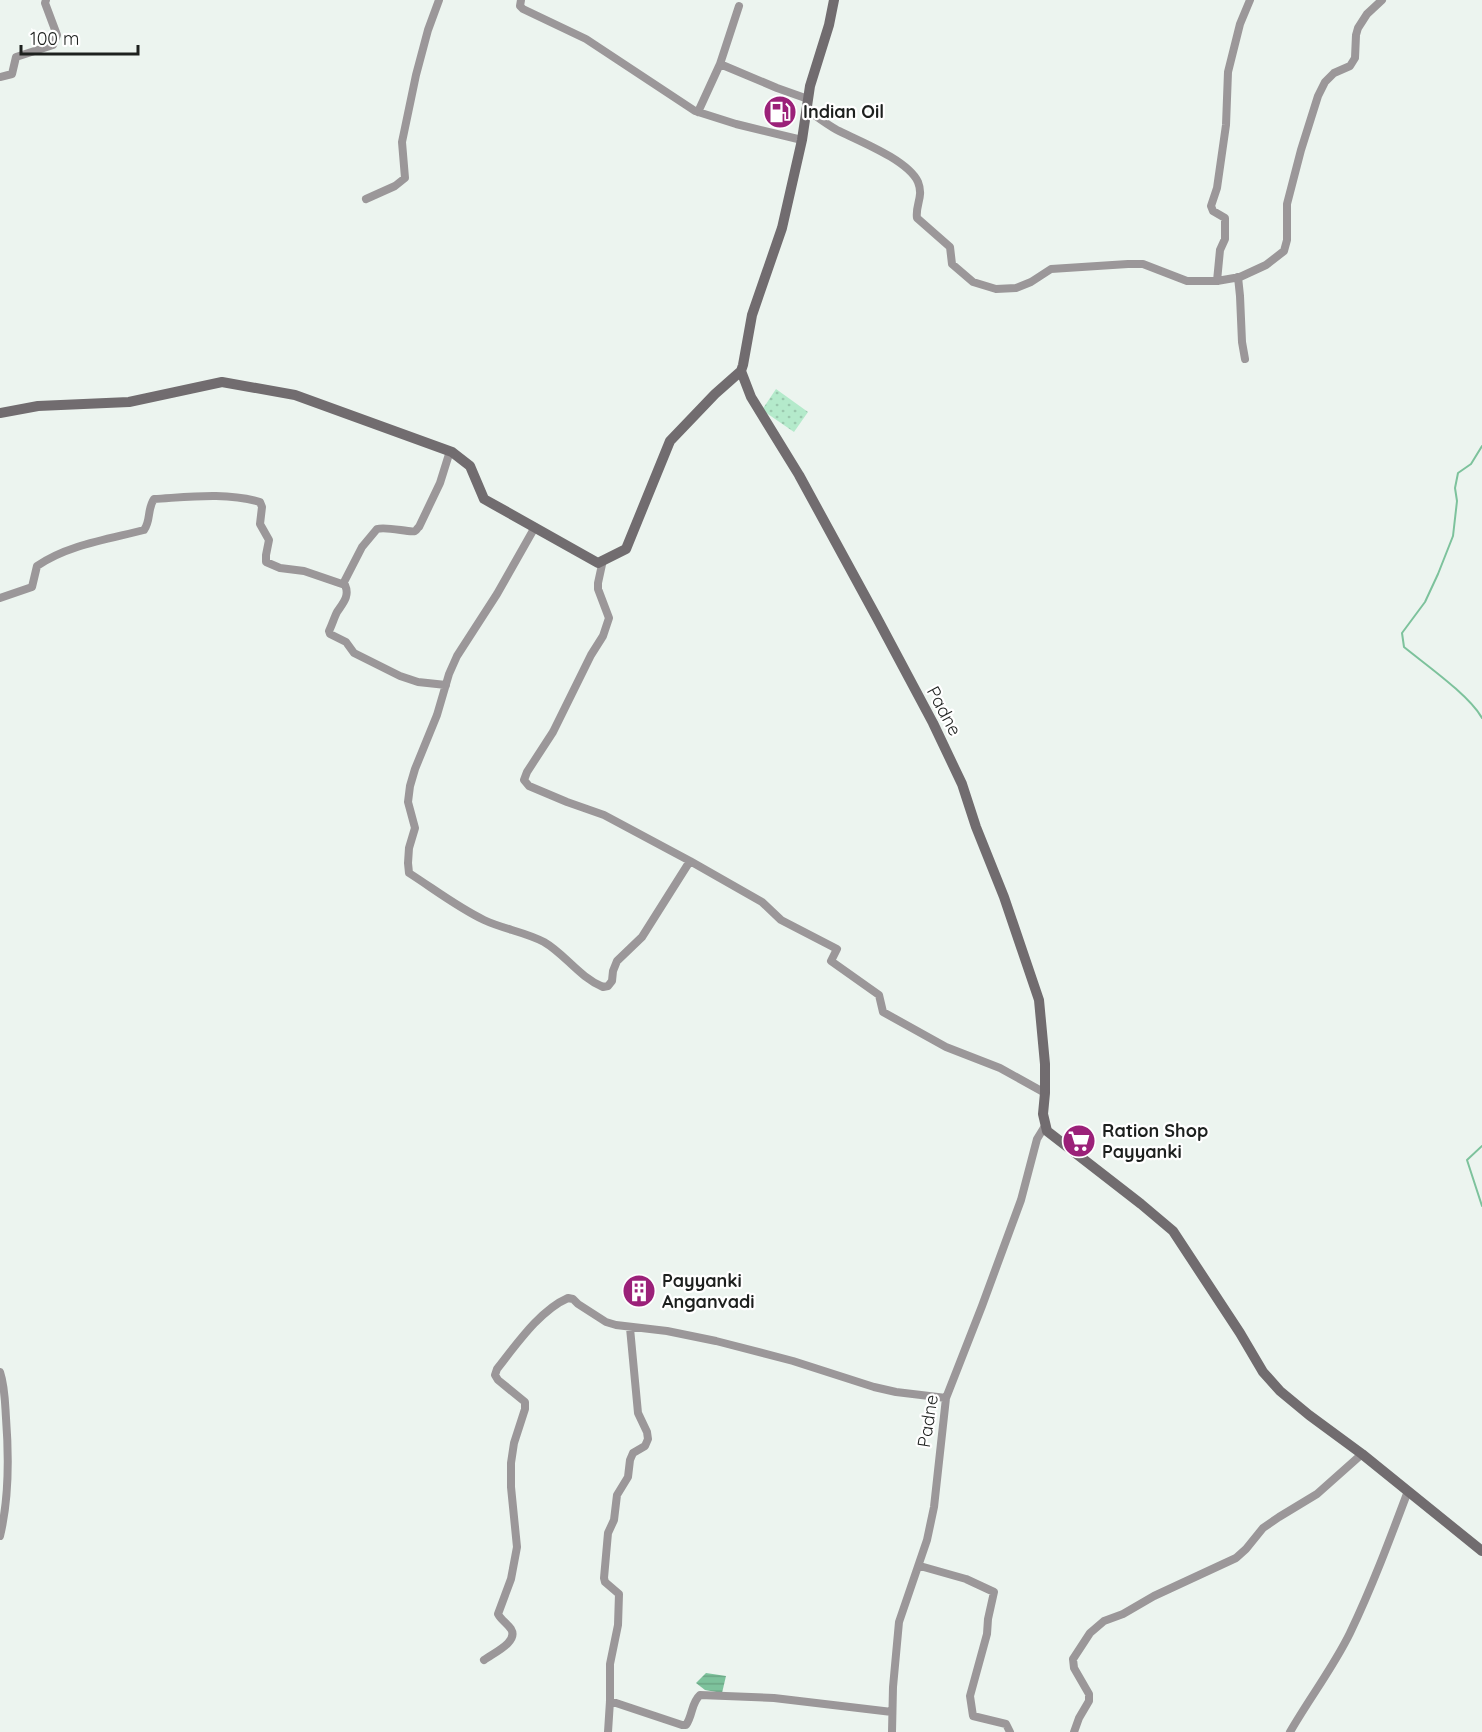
<svg xmlns="http://www.w3.org/2000/svg" width="1482" height="1732" font-family="Quicksand,sans-serif">
	<style>
		.park { fill: url(#park-dots) }
		.water { fill: url(#water-rules) }
		.lines { fill: none; stroke-linecap: round; stroke-linejoin: round }
		.stream { stroke: #7dc29c; stroke-width: 2 }
		.street { stroke: #9b9799; stroke-width: 8 }
		.secondary { stroke: #716c6f; stroke-width: 10 }
		.labels { text-anchor: middle; stroke-width: 4.5; stroke-linejoin: round; paint-order: stroke }
		.poi-label { font-size: 18px; font-weight: bold; fill: #1d201e; stroke: #fff; text-anchor: start }
		.street-label { font-size: 18px; fill: #1d201e; stroke: #fff }
	</style>
	<defs>
		<pattern id="park-dots" width="8" height="8" patternUnits="userSpaceOnUse" patternTransform="scale(1.5)"><rect width="8" height="8" fill="#b4eacb"/><path d="M2 2h.1M6 6h.1" fill="none" stroke="#9ac8ae" stroke-width="1.8" stroke-linecap="round"/></pattern>
		<pattern id="water-rules" width="6" height="5" patternUnits="userSpaceOnUse" patternTransform="scale(1.5)"><rect width="6" height="5" fill="#7dc29c"/><path d="M0 2.5h6" fill="none" stroke="#6ca686"/></pattern>
	</defs>
	<rect width="100%" height="100%" fill="#ecf4ef"/>
	<!-- park -->
	<path class="park" d="M 776,389 L 808,412 L 794,432 L 762,410 Z"/>
	<!-- water -->
	<path class="water" d="M 706,1673 L 726,1676 L 722,1693 L 705,1690 L 696,1683 Z"/>
	<g class="lines">
		<!-- stream -->
		<path class="stream" d="M 1482,446 L 1471,464 L 1458,473 L 1455,488 L 1457,501 L 1453,536 L 1438,574 L 1425,602 L 1402,633 L 1404,647 C 1426,665 1469,695 1482,718
			M 1482,1146 L 1467,1160 L 1482,1206"/>
		<!-- street -->
		<path class="street" d="M 521,0 L 520,6 L 523,9 L 586,39 L 695,111 L 736,124 L 802,140
			M 739,6 L 720,64 L 777,88 L 808,99
			M 0,77 L 12,74 L 16,57 L 53,45 L 57,35 L 45,3 L 46,0
			M 806,109 C 816,116 826,124 837,130 C 859,141 908,160 918,182 C 924,197 915,205 917,218 L 950,247 L 952,264 L 973,282 L 996,289 L 1016,288 L 1031,282 L 1051,269 L 1128,264 L 1143,264 L 1187,281 L 1217,281 L 1240,277 L 1266,265 L 1284,251 L 1287,240 L 1287,204 L 1301,150 L 1318,96 L 1325,82 L 1334,73 L 1350,66 L 1355,58 L 1356,35 L 1358,28 L 1367,14 L 1382,0
			M 698,112 L 720,64
			M 366,199 L 395,186 L 405,178 L 402,142 L 416,75 L 428,30 L 439,0
			M 1238,277 L 1240,296 L 1242,342 L 1245,359
			M 1217,281 L 1220,250 L 1225,239 L 1225,218 L 1213,211 L 1211,206 L 1217,188 L 1226,125 L 1228,72 L 1240,24 L 1250,0
			M 535,527 L 497,594 L 457,656 L 449,674 L 437,715 L 415,769 L 410,786 L 408,802 L 415,828 L 409,848 L 408,863 L 409,873 C 434,889 457,907 484,920 C 503,929 525,932 544,942 C 565,954 579,977 603,987 L 608,986 L 612,981 L 613,971 L 617,961 L 642,937 L 690,861 L 762,902 L 781,920 L 837,949 L 831,961 L 879,995 L 883,1012 L 946,1047 L 1000,1068 L 1045,1093
			M 603,560 L 598,583 L 598,589 L 609,618 L 603,636 L 591,655 L 553,732 L 527,772 L 524,780 L 529,786 L 567,802 L 604,815 L 690,861
			M 343,584 L 362,547 L 377,529 C 387,526 410,533 415,531 C 417,530 417,528 419,527 L 440,483 L 450,451
			M 0,598 L 32,587 L 37,566 C 67,545 109,539 144,530 C 151,521 147,509 154,499 C 189,497 226,492 260,502 L 262,507 L 260,524 L 269,540 L 266,555 L 266,562 L 280,568 L 304,571 L 345,585 C 350,596 343,603 337,612 C 334,618 332,625 329,631 L 330,634 L 346,642 L 354,653 L 400,676 L 418,682 L 446,685
			M 0,1372 C 5,1387 5,1403 6,1418 C 9,1457 9,1499 0,1536
			M 920,1566 L 966,1579 L 994,1592 L 988,1619 L 987,1634 L 970,1696 L 973,1716 L 1006,1724 L 1010,1732
			M 484,1660 C 493,1653 519,1642 511,1629 C 507,1623 501,1620 498,1614 L 511,1579 L 517,1547 L 511,1487 L 511,1463 L 514,1443 L 525,1409 L 525,1402 L 498,1380 L 495,1375 L 497,1369 C 516,1345 540,1310 568,1298 L 573,1299 L 578,1304 L 606,1322 L 616,1325 L 667,1331 L 716,1341 L 793,1361 L 874,1387 L 896,1392 L 946,1398
			M 610,1701 L 682,1725 L 686,1725 C 693,1715 691,1703 700,1695 L 774,1698 L 892,1712
			M 608,1732 L 610,1701 L 610,1664 L 618,1625 L 619,1594 L 605,1582 L 604,1578 L 608,1533 L 614,1520 L 617,1495 L 628,1477 L 630,1460 L 633,1453 L 645,1446 L 648,1439 L 647,1432 L 638,1413 L 630,1328
			M 892,1732 L 893,1687 L 899,1622 L 927,1540 L 934,1507 L 946,1398 L 982,1306 L 1021,1200 L 1037,1139 L 1045,1126
			M 1074,1732 L 1079,1718 L 1089,1701 L 1089,1694 L 1074,1668 L 1073,1659 L 1090,1633 L 1104,1621 L 1123,1614 L 1154,1596 L 1236,1558 L 1246,1549 L 1263,1528 L 1279,1517 L 1317,1494 L 1362,1454
			M 1290,1732 C 1309,1699 1334,1666 1350,1633 C 1372,1587 1390,1539 1408,1491"/>
		<!-- secondary -->
		<path class="secondary" d="M 741,371 L 751,397 L 799,475 L 877,618 L 933,723 L 962,784 L 976,827 L 1004,897 L 1039,1000 L 1045,1064 L 1045,1093 L 1043,1114 L 1047,1131 L 1141,1204 L 1173,1231 L 1240,1333 L 1263,1372 L 1280,1391 L 1309,1415 L 1362,1454 L 1482,1551
			M 0,413 L 38,406 L 129,402 L 222,382 L 295,395 L 452,452 L 470,466 L 484,499 L 598,563 L 626,549 L 670,441 L 715,394 L 741,371 L 743,365 L 752,315 L 782,228 L 802,140 L 810,86 L 829,25 L 834,0"/>
	</g>
	<!-- icons -->
	<defs>
		<symbol id="fuel-disc" viewBox="-11 -11 22 22"><circle r="9.5" fill="#9b2179" stroke="#fff"/><path d="M-5.5-6h7V0h2V4h1.3V-2.5L3-4.5l.8-.8L6-3V5H2.5V1h-1V6h-7ZM-4.2-4.7v3.2H.2V-4.7Z" fill="#fff"/></symbol>
		<symbol id="supermarket-disc" viewBox="-11 -11 22 22"><circle r="9.5" fill="#9b2179" stroke="#fff"/><path d="M-6-5.5h2.5l.6 2H6L4.5 2H-2.5L-4.4-4H-6ZM-1.5 3.2a1.3 1.3 0 1 0 .1 0ZM3 3.2a1.3 1.3 0 1 0 .1 0Z" fill="#fff"/></symbol>
		<symbol id="building-disc" viewBox="-11 -11 22 22"><circle r="9.5" fill="#9b2179" stroke="#fff"/><path d="M-4-6H4V6H1V3H-1V6H-4ZM-2.5-4.3h1.7v1.8h-1.7ZM.8-4.3h1.7v1.8H.8ZM-2.5-1h1.7V.8h-1.7ZM.8-1h1.7V.8H.8Z" fill="#fff"/></symbol>
	</defs>
	<g fill-rule="evenodd">
		<use href="#fuel-disc" x="761" y="93" width="38" height="38"/>
		<use href="#supermarket-disc" x="1060" y="1122" width="38" height="38"/>
		<use href="#building-disc" x="620" y="1272" width="38" height="38"/>
	</g>
	<g class="labels">
		<!-- poi labels -->
		<g class="poi-label">
			<text x="803" y="118">Indian Oil</text>
			<text x="1102" y="1137">Ration Shop<tspan x="1102" dy="21">Payyanki</tspan></text>
			<text x="662" y="1287">Payyanki<tspan x="662" dy="21">Anganvadi</tspan></text>
		</g>
		<!-- street labels -->
		<g class="street-label">
			<text transform="translate(944 711) rotate(62)" y="6">Padne</text>
			<text transform="translate(928 1421) rotate(-81)" y="6">Padne</text>
		</g>
	</g>
	<!-- scale -->
	<path d="M21 45v9h117v-9" fill="none" stroke="#1d201e" stroke-width="3"/>
	<text x="30" y="45" font-size="18" fill="#1d201e" stroke="#ffffff" stroke-width="4.5" paint-order="stroke">100 m</text>
</svg>
